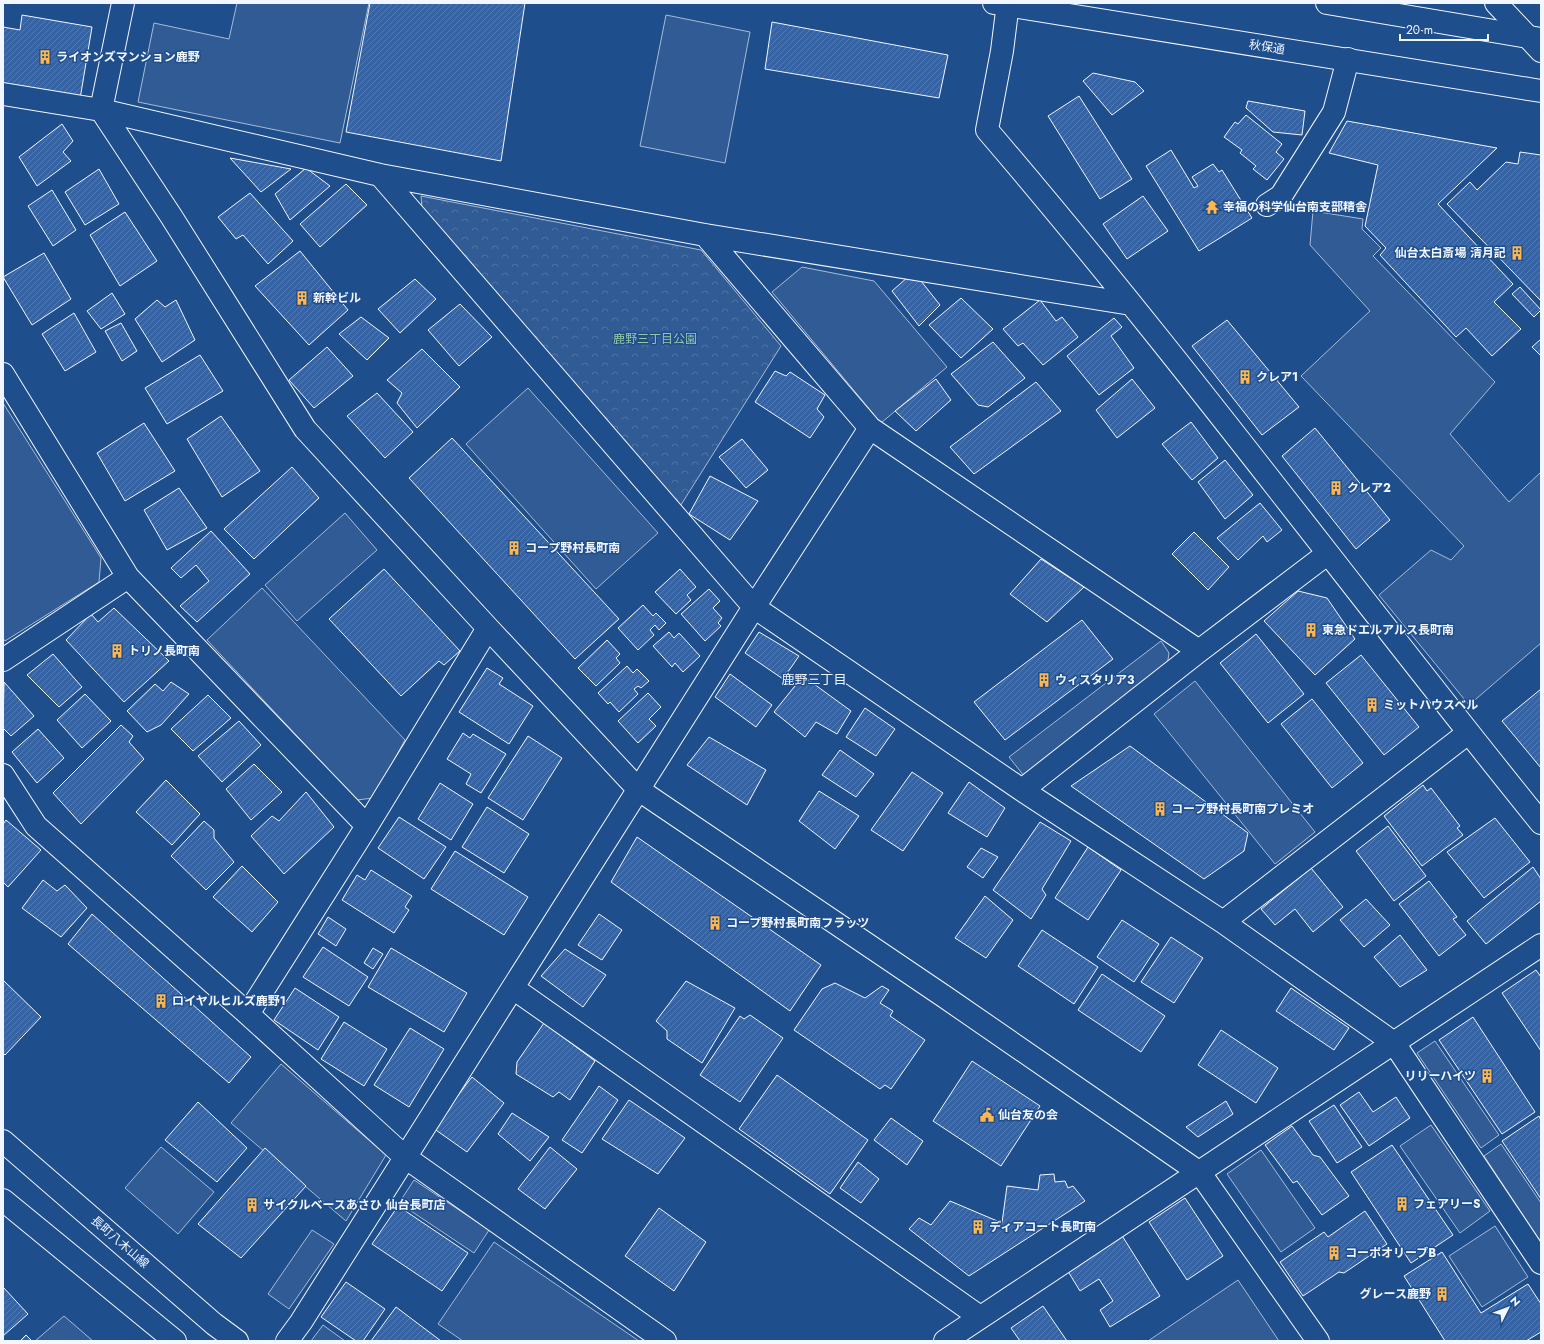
<svg xmlns="http://www.w3.org/2000/svg" width="1544" height="1344" font-family="Jost,'Noto Sans JP',sans-serif">
	<style>
		.built { fill: #305b95; stroke: #a8bbd7 }
		.park { fill: url(#park-crowns); stroke: #a8bbd7 }
		.building { fill: url(#building-hatch); stroke: #f2f6ff }
		.lines { fill: none; stroke-linecap: round; stroke-linejoin: round }
		.minor-casing { stroke: #f2f6ff; stroke-width: 24 }
		.highway-casing { stroke: #f2f6ff; stroke-width: 24 }
		.minor { stroke: #1f4e8c; stroke-width: 22 }
		.highway { stroke: #1f4e8c; stroke-width: 22 }
		.labels { text-anchor: middle; stroke-width: 3; stroke-linejoin: round; paint-order: stroke }
		.street-label { font-size: 12px; fill: #f2f6ff; stroke: #1f4e8c }
		.poi-label { font-size: 12px; font-weight: bold; fill: #f2f6ff; stroke: #1f4e8c; text-anchor: start }
		.park-label { font-size: 12px; fill: #97c8a6; stroke: #1f4e8c }
		.neighbourhood-label { font-size: 13px; fill: #f2f6ff; stroke: #1f4e8c }
	</style>
	<defs>
		<pattern id="park-crowns" width="20" height="18" patternUnits="userSpaceOnUse"><rect width="20" height="18" fill="#305b95"/><path d="M2 6a3 3 0 1 1 6 0M12 15a3 3 0 1 1 6 0" fill="none" stroke="#4e73a5"/></pattern>
		<pattern id="building-hatch" width="6" height="6" patternUnits="userSpaceOnUse"><rect width="6" height="6" fill="#3563a3"/><path d="M-1 1l2-2M0 6l6-6M5 7l2-2" fill="none" stroke="#537ab1"/></pattern>
	</defs>
	<rect width="100%" height="100%" fill="#1f4e8c"/>
	<!-- built -->
	<path class="built" d="M 237,3 L 369,3 L 340,143 L 138,102 L 154,23 L 229,39 Z
		M 666,15 L 750,32 L 725,163 L 640,146 Z
		M 1313,211 L 1363,219 L 1362,229 L 1381,248 L 1373,256 L 1495,382 L 1450,434 L 1509,502 L 1541,472 L 1541,643 L 1469,705 L 1379,595 L 1431,550 L 1451,560 L 1464,546 L 1301,376 L 1370,311 L 1310,245 Z
		M 802,267 L 874,281 L 947,367 L 881,423 L 772,292 Z
		M 528,388 L 658,533 L 596,589 L 466,444 Z
		M 3,403 L 101,558 L 99,582 L 5,641 L 3,638 Z
		M 345,513 L 377,550 L 297,621 L 265,585 Z
		M 262,588 L 405,740 L 373,798 L 357,800 L 207,640 Z
		M 1161,641 L 1169,653 L 1167,666 L 1024,776 L 1009,757 Z
		M 1195,681 L 1315,832 L 1275,864 L 1154,714 Z
		M 1435,1041 L 1499,1135 L 1481,1148 L 1417,1053 Z
		M 281,1064 L 386,1155 L 346,1221 L 231,1123 Z
		M 1431,1125 L 1490,1211 L 1460,1233 L 1400,1146 Z
		M 1501,1144 L 1541,1203 L 1541,1242 L 1484,1156 Z
		M 161,1147 L 214,1192 L 178,1234 L 125,1188 Z
		M 1261,1150 L 1315,1228 L 1281,1252 L 1227,1174 Z
		M 414,1180 L 489,1230 L 474,1253 L 399,1203 Z
		M 1495,1226 L 1528,1277 L 1482,1307 L 1449,1256 Z
		M 312,1230 L 334,1244 L 289,1309 L 268,1294 Z
		M 494,1242 L 639,1341 L 463,1341 L 438,1324 Z
		M 1238,1280 L 1279,1341 L 1148,1341 Z
		M 64,1316 L 93,1341 L 35,1341 Z
		M 323,1325 L 345,1341 L 311,1341 Z"/>
	<!-- park -->
	<path class="park" d="M 421,196 L 701,250 L 781,346 L 679,508 L 422,208 Z"/>
	<!-- building -->
	<path class="building" d="M 370,3 L 525,3 L 501,161 L 346,132 Z
		M 22,15 L 92,27 L 80,99 L 3,85 L 3,27 L 20,30 Z
		M 772,22 L 948,55 L 939,98 L 765,69 Z
		M 1093,73 L 1135,82 L 1144,91 L 1112,115 L 1083,81 Z
		M 1079,96 L 1132,179 L 1100,199 L 1048,116 Z
		M 1248,101 L 1305,111 L 1302,135 L 1273,132 L 1246,108 Z
		M 1246,115 L 1282,144 L 1276,152 L 1284,159 L 1267,180 L 1253,169 L 1256,166 L 1240,153 L 1242,150 L 1224,137 L 1235,122 L 1238,124 Z
		M 1347,121 L 1497,148 L 1438,204 L 1513,284 L 1494,302 L 1521,329 L 1492,356 L 1466,328 L 1456,337 L 1380,255 L 1386,248 L 1365,226 L 1378,165 L 1329,153 Z
		M 62,124 L 73,141 L 63,152 L 71,161 L 37,186 L 19,157 Z
		M 1171,150 L 1194,188 L 1198,186 L 1192,177 L 1213,164 L 1219,172 L 1222,170 L 1252,218 L 1199,251 L 1146,166 Z
		M 1520,152 L 1541,155 L 1541,301 L 1447,204 L 1470,182 L 1477,190 L 1506,162 L 1518,164 Z
		M 230,158 L 291,169 L 261,192 Z
		M 306,168 L 330,186 L 290,220 L 275,194 Z
		M 99,169 L 119,204 L 85,225 L 65,192 Z
		M 346,184 L 367,205 L 320,247 L 300,224 Z
		M 52,190 L 76,230 L 53,246 L 28,206 Z
		M 250,193 L 293,241 L 268,264 L 243,235 L 236,239 L 218,217 Z
		M 1143,196 L 1168,231 L 1127,259 L 1103,224 Z
		M 125,212 L 157,261 L 120,286 L 90,235 Z
		M 300,251 L 348,310 L 309,345 L 255,286 Z
		M 44,253 L 71,299 L 32,325 L 3,277 Z
		M 908,277 L 921,281 L 940,305 L 919,326 L 892,291 Z
		M 415,279 L 436,299 L 400,333 L 378,309 Z
		M 1520,287 L 1541,310 L 1534,317 L 1512,294 Z
		M 112,293 L 125,314 L 101,329 L 87,311 Z
		M 961,298 L 993,329 L 961,358 L 929,325 Z
		M 157,300 L 165,307 L 176,300 L 195,340 L 162,362 L 135,319 Z
		M 1040,300 L 1056,321 L 1062,317 L 1078,337 L 1043,365 L 1023,343 L 1018,346 L 1003,329 Z
		M 460,304 L 492,337 L 459,366 L 428,330 Z
		M 74,313 L 96,352 L 65,371 L 42,334 Z
		M 361,317 L 389,338 L 367,360 L 339,334 Z
		M 1114,318 L 1122,327 L 1111,336 L 1134,368 L 1099,395 L 1067,356 Z
		M 1227,320 L 1299,407 L 1262,435 L 1192,346 Z
		M 121,323 L 137,351 L 122,361 L 105,331 Z
		M 1541,339 L 1541,356 L 1532,347 Z
		M 993,342 L 1025,378 L 988,407 L 978,405 L 951,374 Z
		M 327,347 L 353,376 L 314,408 L 289,380 Z
		M 422,349 L 460,387 L 417,428 L 397,403 L 402,393 L 387,380 Z
		M 200,355 L 223,391 L 167,424 L 145,388 Z
		M 775,371 L 786,376 L 790,372 L 825,395 L 817,409 L 824,417 L 810,438 L 755,402 Z
		M 936,379 L 951,400 L 916,431 L 895,411 Z
		M 1132,379 L 1155,408 L 1117,438 L 1096,410 Z
		M 1036,382 L 1061,411 L 974,474 L 950,447 Z
		M 377,393 L 413,432 L 385,458 L 347,416 Z
		M 221,416 L 260,471 L 222,497 L 187,439 Z
		M 1191,422 L 1218,458 L 1192,480 L 1162,444 Z
		M 144,423 L 175,471 L 125,501 L 97,453 Z
		M 1315,428 L 1390,520 L 1356,549 L 1282,456 Z
		M 452,438 L 619,619 L 575,659 L 409,478 Z
		M 742,439 L 768,470 L 746,488 L 719,457 Z
		M 1225,460 L 1253,495 L 1225,519 L 1198,482 Z
		M 292,467 L 319,498 L 254,559 L 224,529 Z
		M 710,476 L 758,501 L 730,540 L 689,514 Z
		M 179,488 L 207,528 L 167,550 L 144,510 Z
		M 1260,503 L 1282,530 L 1267,542 L 1263,536 L 1238,560 L 1217,538 Z
		M 211,531 L 250,574 L 197,622 L 180,606 L 209,581 L 196,565 L 181,578 L 171,568 Z
		M 1194,532 L 1229,567 L 1208,590 L 1172,554 Z
		M 1041,559 L 1084,587 L 1047,622 L 1010,594 Z
		M 384,569 L 460,651 L 444,665 L 439,661 L 401,696 L 329,619 Z
		M 680,569 L 696,587 L 687,595 L 691,600 L 676,614 L 655,592 Z
		M 709,589 L 720,601 L 713,608 L 722,618 L 718,623 L 721,626 L 705,641 L 681,614 Z
		M 1298,591 L 1327,598 L 1355,639 L 1315,675 L 1264,621 Z
		M 643,605 L 653,616 L 656,613 L 666,623 L 659,630 L 655,625 L 650,630 L 654,635 L 638,650 L 618,628 Z
		M 114,608 L 169,661 L 124,702 L 66,640 L 91,614 L 98,622 Z
		M 1082,620 L 1113,659 L 1005,740 L 974,702 Z
		M 669,632 L 674,638 L 679,633 L 700,656 L 683,672 L 675,663 L 672,667 L 653,646 Z
		M 759,632 L 799,656 L 783,679 L 745,653 Z
		M 1256,634 L 1304,694 L 1268,723 L 1220,663 Z
		M 607,640 L 620,654 L 616,658 L 620,663 L 596,686 L 578,668 Z
		M 53,654 L 82,687 L 59,707 L 27,675 Z
		M 1361,655 L 1419,727 L 1384,755 L 1326,683 Z
		M 627,666 L 633,673 L 637,669 L 649,681 L 641,688 L 638,686 L 634,689 L 638,694 L 619,712 L 610,702 L 608,704 L 598,693 Z
		M 487,668 L 503,678 L 499,684 L 533,706 L 509,744 L 459,712 Z
		M 730,674 L 772,705 L 756,727 L 715,697 Z
		M 803,676 L 851,711 L 837,734 L 816,722 L 805,737 L 774,712 Z
		M 4,682 L 34,716 L 11,736 L 3,728 Z
		M 171,682 L 189,694 L 161,725 L 147,732 L 127,711 L 155,684 L 163,691 Z
		M 1541,689 L 1541,768 L 1502,721 Z
		M 648,693 L 661,707 L 649,719 L 656,726 L 638,743 L 618,721 Z
		M 85,694 L 111,721 L 82,748 L 57,720 Z
		M 208,695 L 231,718 L 193,751 L 171,729 Z
		M 1312,699 L 1363,763 L 1332,788 L 1281,724 Z
		M 865,708 L 895,729 L 876,756 L 846,737 Z
		M 239,721 L 261,745 L 222,782 L 198,756 Z
		M 121,725 L 133,736 L 129,742 L 144,759 L 81,824 L 53,793 Z
		M 38,729 L 64,758 L 37,783 L 12,752 Z
		M 463,733 L 470,738 L 473,734 L 506,754 L 481,793 L 466,784 L 471,774 L 447,759 Z
		M 528,736 L 562,758 L 523,820 L 488,798 Z
		M 709,737 L 766,770 L 747,805 L 687,765 Z
		M 1130,746 L 1248,833 L 1244,851 L 1204,879 L 1071,786 Z
		M 840,750 L 874,774 L 856,797 L 822,775 Z
		M 254,764 L 282,792 L 251,820 L 226,789 Z
		M 912,772 L 943,793 L 903,851 L 871,830 Z
		M 166,780 L 200,814 L 172,845 L 136,812 Z
		M 969,782 L 1005,808 L 987,837 L 948,813 Z
		M 440,783 L 473,804 L 451,840 L 418,819 Z
		M 1423,785 L 1427,791 L 1431,788 L 1460,826 L 1457,828 L 1463,835 L 1422,866 L 1384,816 Z
		M 819,791 L 859,816 L 835,849 L 799,821 Z
		M 306,792 L 334,827 L 284,874 L 251,836 L 272,816 L 279,821 Z
		M 487,807 L 529,834 L 504,873 L 462,847 Z
		M 399,817 L 446,847 L 424,879 L 378,848 Z
		M 1495,818 L 1530,862 L 1484,898 L 1447,852 Z
		M 6,820 L 41,850 L 8,887 L 3,882 L 3,824 Z
		M 204,821 L 214,830 L 214,838 L 234,862 L 206,890 L 171,856 Z
		M 1040,822 L 1071,841 L 1042,889 L 1046,895 L 1031,919 L 993,890 Z
		M 1388,826 L 1426,876 L 1394,901 L 1356,851 Z
		M 637,837 L 821,965 L 790,1011 L 611,882 Z
		M 1088,847 L 1121,870 L 1088,920 L 1055,898 Z
		M 981,848 L 998,857 L 983,878 L 967,867 Z
		M 455,851 L 528,897 L 504,935 L 431,889 Z
		M 242,866 L 278,902 L 252,932 L 213,897 Z
		M 1533,867 L 1541,879 L 1541,901 L 1486,944 L 1467,921 Z
		M 1311,868 L 1343,907 L 1313,932 L 1295,909 L 1275,925 L 1261,909 Z
		M 371,870 L 412,896 L 405,907 L 409,910 L 394,933 L 342,900 L 357,875 L 365,880 Z
		M 43,880 L 57,891 L 65,885 L 87,908 L 61,937 L 22,908 Z
		M 1429,881 L 1457,917 L 1453,919 L 1466,935 L 1439,956 L 1399,904 Z
		M 985,896 L 1013,920 L 986,958 L 955,938 Z
		M 1366,899 L 1390,925 L 1364,947 L 1340,920 Z
		M 92,914 L 251,1057 L 229,1083 L 68,944 Z
		M 599,914 L 622,930 L 602,960 L 578,945 Z
		M 328,917 L 346,929 L 336,946 L 318,934 Z
		M 1122,920 L 1159,944 L 1134,982 L 1097,957 Z
		M 1042,930 L 1098,967 L 1074,1004 L 1018,966 Z
		M 1400,935 L 1427,970 L 1400,987 L 1374,957 Z
		M 1171,937 L 1203,958 L 1174,1003 L 1141,982 Z
		M 323,947 L 368,977 L 349,1006 L 303,977 Z
		M 373,948 L 383,954 L 373,969 L 364,963 Z
		M 391,948 L 467,993 L 444,1032 L 368,987 Z
		M 565,949 L 606,975 L 583,1007 L 541,976 Z
		M 1536,970 L 1541,977 L 1541,1051 L 1502,993 Z
		M 1102,974 L 1165,1016 L 1141,1052 L 1078,1010 Z
		M 3,980 L 41,1017 L 5,1055 L 3,1053 Z
		M 686,981 L 735,1008 L 702,1063 L 667,1039 L 667,1031 L 656,1021 Z
		M 835,983 L 865,998 L 882,986 L 889,990 L 880,1003 L 893,1011 L 890,1016 L 925,1040 L 891,1089 L 885,1085 L 880,1089 L 794,1030 L 822,989 Z
		M 295,988 L 339,1017 L 318,1050 L 274,1020 Z
		M 1291,988 L 1349,1028 L 1334,1050 L 1276,1011 Z
		M 750,1015 L 783,1038 L 740,1102 L 700,1075 L 740,1016 L 744,1019 Z
		M 1473,1017 L 1535,1112 L 1502,1134 L 1439,1040 Z
		M 344,1022 L 387,1049 L 364,1086 L 321,1059 Z
		M 544,1023 L 595,1061 L 570,1100 L 559,1092 L 553,1097 L 516,1074 L 517,1062 Z
		M 410,1028 L 444,1049 L 409,1107 L 374,1085 Z
		M 1221,1030 L 1278,1068 L 1256,1103 L 1198,1065 Z
		M 972,1061 L 1040,1106 L 1001,1166 L 933,1121 Z
		M 777,1075 L 868,1140 L 830,1194 L 739,1129 Z
		M 472,1077 L 504,1103 L 467,1152 L 433,1128 Z
		M 599,1086 L 618,1100 L 582,1153 L 562,1140 Z
		M 1359,1092 L 1373,1112 L 1396,1097 L 1410,1118 L 1369,1146 L 1340,1105 Z
		M 629,1100 L 685,1138 L 658,1174 L 602,1139 Z
		M 1226,1101 L 1233,1114 L 1198,1137 L 1186,1127 Z
		M 198,1102 L 247,1148 L 217,1182 L 165,1140 Z
		M 1334,1105 L 1362,1147 L 1337,1163 L 1309,1121 Z
		M 512,1113 L 549,1137 L 530,1161 L 498,1134 Z
		M 1539,1116 L 1541,1120 L 1541,1199 L 1502,1141 Z
		M 891,1118 L 923,1141 L 907,1165 L 874,1140 Z
		M 1292,1126 L 1313,1155 L 1320,1157 L 1349,1196 L 1322,1215 L 1297,1181 L 1293,1183 L 1265,1145 Z
		M 1392,1145 L 1453,1235 L 1411,1263 L 1351,1172 Z
		M 550,1147 L 577,1169 L 545,1209 L 518,1189 Z
		M 265,1148 L 306,1186 L 241,1258 L 198,1224 Z
		M 858,1162 L 879,1179 L 861,1203 L 840,1188 Z
		M 1054,1174 L 1055,1182 L 1065,1181 L 1068,1188 L 1073,1186 L 1085,1201 L 969,1276 L 909,1229 L 919,1218 L 931,1225 L 950,1201 L 1002,1223 L 1007,1186 L 1038,1190 L 1040,1175 Z
		M 1185,1198 L 1223,1256 L 1187,1280 L 1149,1222 Z
		M 398,1206 L 468,1253 L 442,1291 L 372,1244 Z
		M 659,1208 L 706,1242 L 674,1291 L 625,1256 Z
		M 1365,1211 L 1387,1244 L 1344,1273 L 1339,1272 L 1303,1296 L 1280,1262 L 1324,1232 L 1328,1237 Z
		M 1121,1234 L 1160,1296 L 1110,1327 L 1100,1310 L 1113,1301 L 1099,1279 L 1080,1291 L 1066,1268 Z
		M 1442,1252 L 1481,1313 L 1528,1284 L 1541,1304 L 1541,1332 L 1526,1341 L 1445,1341 L 1404,1276 Z
		M 346,1282 L 385,1309 L 363,1341 L 356,1341 L 321,1317 Z
		M 3,1287 L 28,1314 L 3,1336 Z
		M 1043,1306 L 1067,1341 L 1020,1341 L 1011,1328 Z
		M 396,1307 L 441,1341 L 371,1341 Z
		M 26,1335 L 32,1341 L 20,1341 Z"/>
	<g class="lines">
		<defs>
			<path id="minor" d="M 123,3 L 101,110 L 171,216 L 305,429 L 488,628 L 639,790 L 945,997 L 1200,1173 L 1318,1341
				M 1008,3 L 1002,51 L 987,130 C 1179,354 1355,593 1541,823
				M 1496,3 L 1541,51
				M 3,94 L 101,110 L 380,175 L 705,235 L 1131,304
				M 380,175 L 754,607 L 1022,790 L 1223,922 L 1394,1043 L 1541,1263
				M 1267,205 L 1281,196 L 1334,112 L 1348,59
				M 705,235 L 870,428 L 1199,651
				M 3,374 L 128,577 L 367,826
				M 3,660 L 128,577
				M 3,775 L 36,826 L 248,1014 L 405,1157 L 665,1341
				M 1022,790 L 1199,651 L 1327,554
				M 1223,922 L 1468,733
				M 513,988 L 980,1317
				M 248,1014 L 367,826 L 488,628
				M 3,1141 L 214,1324 L 237,1341
				M 3,1200 L 175,1341
				M 287,1341 L 301,1322 L 754,607 L 870,428
				M 945,1341 L 1541,945"/>
			<path id="highway" d="M 994,3 L 1541,91
				M 1327,3 L 1541,39"/>
		</defs>
		<!-- minor casing -->
		<use href="#minor" class="minor-casing"/>
		<!-- highway casing -->
		<use href="#highway" class="highway-casing"/>
		<!-- minor -->
		<use href="#minor" class="minor"/>
		<!-- highway -->
		<use href="#highway" class="highway"/>
	</g>
	<!-- icons -->
	<defs>
		<symbol id="building-bare" viewBox="-9 -9 18 18"><path d="M-4-6H4V6H1V3H-1V6H-4ZM-2.5-4.3h1.7v1.8h-1.7ZM.8-4.3h1.7v1.8H.8ZM-2.5-1h1.7V.8h-1.7ZM.8-1h1.7V.8H.8Z" fill="#ffb74d" stroke="#1f4e8c" stroke-width="2.5" paint-order="stroke"/></symbol>
		<symbol id="temple-bare" viewBox="-9 -9 18 18"><path d="M0-6L5-2H3V0L6.5 2.5H4V6H1.5V3h-3V6H-4V2.5H-6.5L-3 0V-2H-5Z" fill="#ffb74d" stroke="#1f4e8c" stroke-width="2.5" paint-order="stroke"/></symbol>
		<symbol id="civic-bare" viewBox="-9 -9 18 18"><path d="M-.6-6.5H3V-4.5H.6V-3L4-1V1h2V6H-6V1h2V-1L-.6-3ZM-1.2 2.5V6h2.4V2.5Z" fill="#ffb74d" stroke="#1f4e8c" stroke-width="2.5" paint-order="stroke"/></symbol>
	</defs>
	<g fill-rule="evenodd">
		<use href="#building-bare" x="35" y="47" width="20" height="20"/>
		<use href="#temple-bare" x="1202" y="197" width="20" height="20"/>
		<use href="#building-bare" x="1507" y="243" width="20" height="20"/>
		<use href="#building-bare" x="292" y="288" width="20" height="20"/>
		<use href="#building-bare" x="1235" y="367" width="20" height="20"/>
		<use href="#building-bare" x="1326" y="478" width="20" height="20"/>
		<use href="#building-bare" x="504" y="538" width="20" height="20"/>
		<use href="#building-bare" x="1301" y="620" width="20" height="20"/>
		<use href="#building-bare" x="107" y="641" width="20" height="20"/>
		<use href="#building-bare" x="1034" y="670" width="20" height="20"/>
		<use href="#building-bare" x="1362" y="695" width="20" height="20"/>
		<use href="#building-bare" x="1150" y="799" width="20" height="20"/>
		<use href="#building-bare" x="705" y="913" width="20" height="20"/>
		<use href="#building-bare" x="151" y="991" width="20" height="20"/>
		<use href="#building-bare" x="1477" y="1066" width="20" height="20"/>
		<use href="#civic-bare" x="977" y="1105" width="20" height="20"/>
		<use href="#building-bare" x="1392" y="1194" width="20" height="20"/>
		<use href="#building-bare" x="242" y="1195" width="20" height="20"/>
		<use href="#building-bare" x="968" y="1217" width="20" height="20"/>
		<use href="#building-bare" x="1324" y="1243" width="20" height="20"/>
		<use href="#building-bare" x="1432" y="1284" width="20" height="20"/>
	</g>
	<g class="labels">
		<!-- street labels -->
		<g class="street-label">
			<text transform="translate(1267 47) rotate(9)" y="4">秋保通</text>
			<text transform="translate(120 1242) rotate(41)" y="4">長町八木山線</text>
		</g>
		<!-- poi labels -->
		<g class="poi-label">
			<text x="56" y="61">ライオンズマンション鹿野</text>
			<text x="1223" y="211">幸福の科学仙台南支部精舎</text>
			<text x="1506" y="257" text-anchor="end">仙台太白斎場 清月記</text>
			<text x="313" y="302">新幹ビル</text>
			<text x="1256" y="381">クレア1</text>
			<text x="1347" y="492">クレア2</text>
			<text x="525" y="552">コープ野村長町南</text>
			<text x="1322" y="634">東急ドエルアルス長町南</text>
			<text x="128" y="655">トリノ長町南</text>
			<text x="1055" y="684">ウィスタリア3</text>
			<text x="1383" y="709">ミットハウスベル</text>
			<text x="1171" y="813">コープ野村長町南プレミオ</text>
			<text x="726" y="927">コープ野村長町南フラッツ</text>
			<text x="172" y="1005">ロイヤルヒルズ鹿野1</text>
			<text x="1476" y="1080" text-anchor="end">リリーハイツ</text>
			<text x="998" y="1119">仙台友の会</text>
			<text x="1413" y="1208">フェアリーS</text>
			<text x="263" y="1209">サイクルベースあさひ 仙台長町店</text>
			<text x="989" y="1231">ディアコート長町南</text>
			<text x="1345" y="1257">コーポオリーブB</text>
			<text x="1431" y="1298" text-anchor="end">グレース鹿野</text>
		</g>
		<!-- park labels -->
		<g class="park-label">
			<text x="655" y="343">鹿野三丁目公園</text>
		</g>
		<!-- neighbourhood labels -->
		<g class="neighbourhood-label">
			<text x="814" y="684">鹿野三丁目</text>
		</g>
	</g>
	<!-- border -->
	<rect width="1544" height="1344" fill="none" stroke="#f2f6ff" stroke-width="8"/>
	<!-- north arrow -->
	<g transform="translate(1508 1308) rotate(48)" stroke="#1f4e8c" stroke-width="3" paint-order="stroke">
	<path d="M0-3L7 15L0 10L-7 15Z" fill="#f2f6ff"/>
	<text y="-6" font-size="11" font-weight="bold" text-anchor="middle" fill="#f2f6ff">N</text>
	</g>
	<!-- scale -->
	<path d="M1400 34v6h88v-6" fill="none" stroke="#f2f6ff" stroke-width="2"/>
	<text x="1406" y="34" font-size="12" fill="#f2f6ff" stroke="#1f4e8c" stroke-width="3" paint-order="stroke">20 m</text>
</svg>
